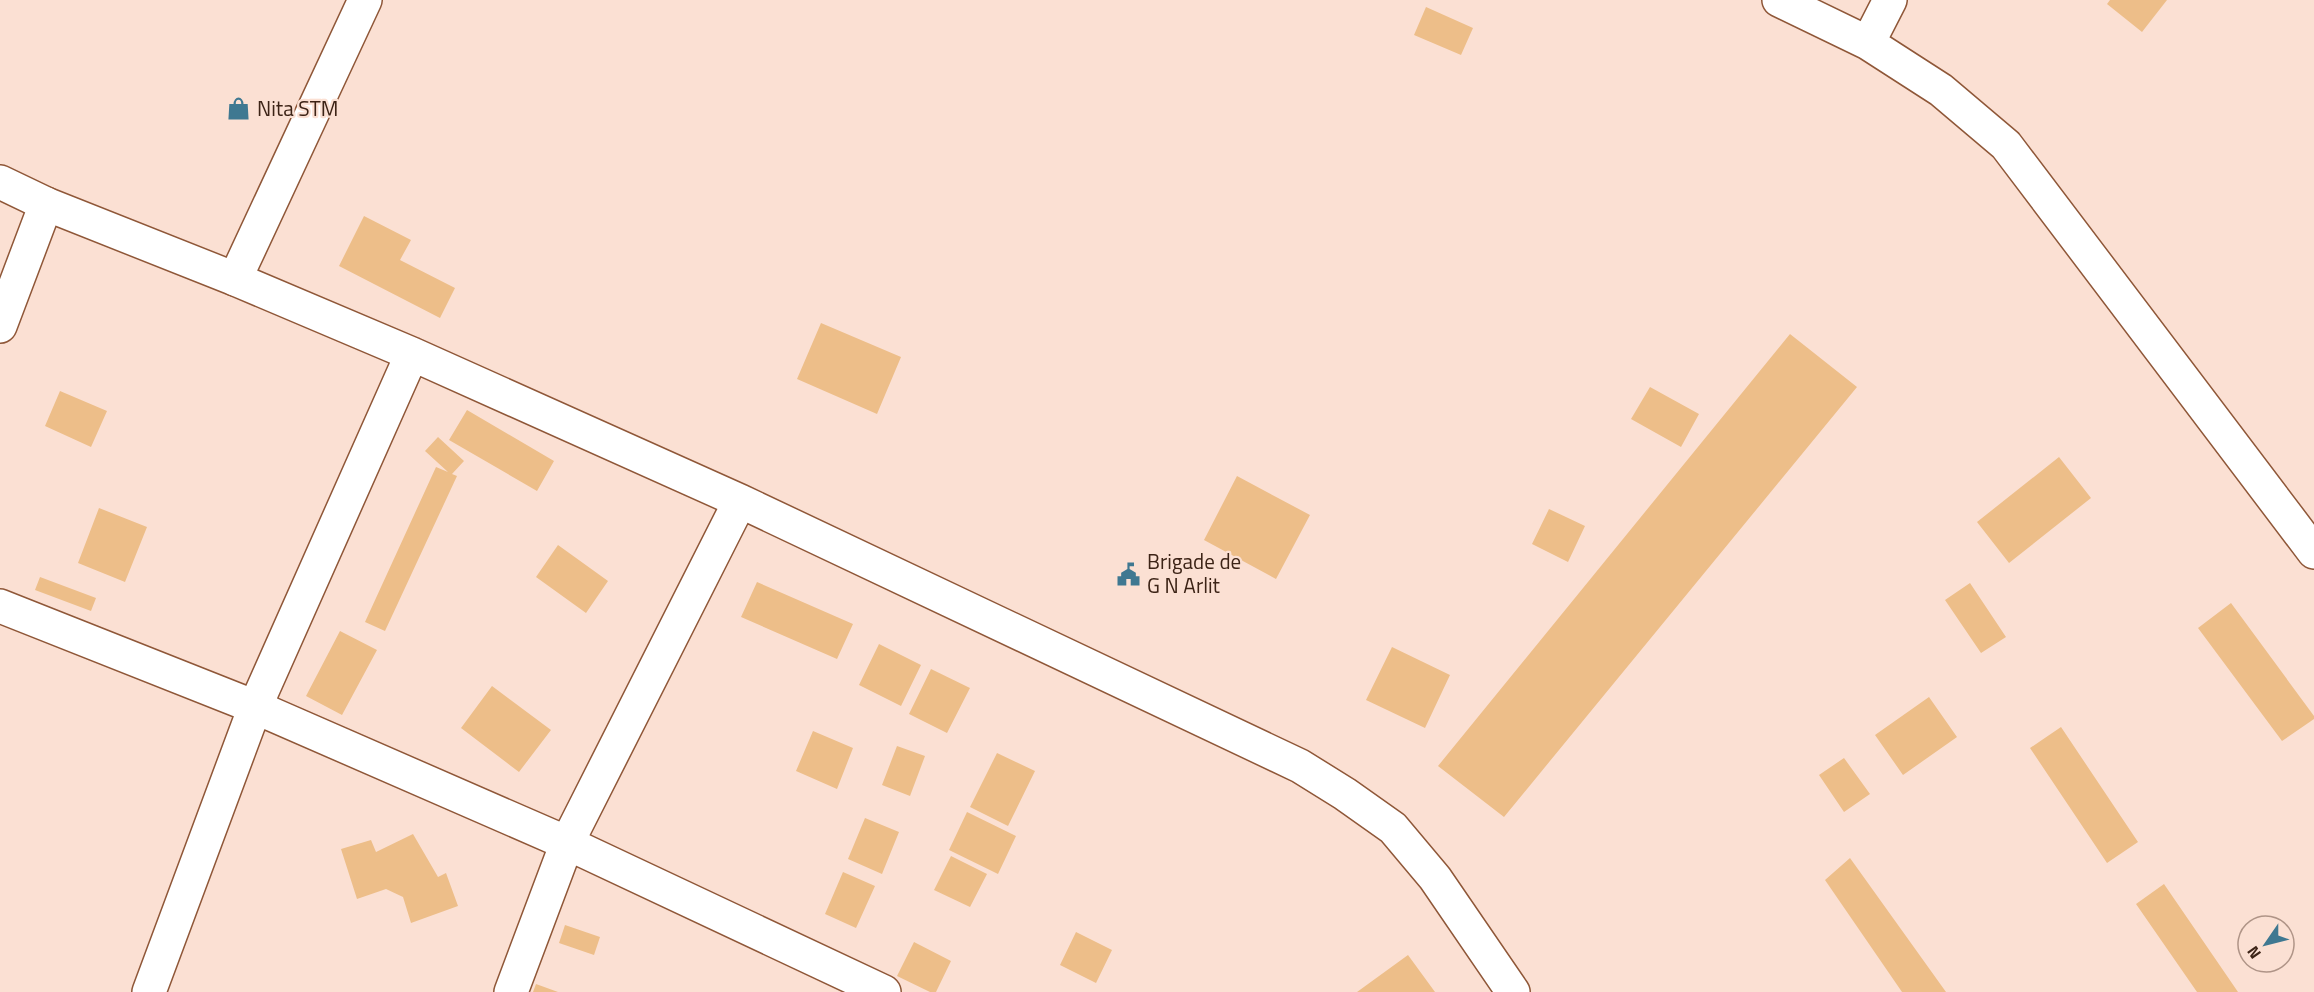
<svg xmlns="http://www.w3.org/2000/svg" width="2314" height="992" font-family="'Titillium Web',sans-serif">
	<style>
		.building { fill: #edbe89 }
		.lines { fill: none; stroke-linecap: round; stroke-linejoin: round }
		.minor-casing { stroke: #8f5738; stroke-width: 36 }
		.major-casing { stroke: #8f5738; stroke-width: 36 }
		.minor { stroke: #fff; stroke-width: 33 }
		.major { stroke: #fff; stroke-width: 33 }
		.labels { text-anchor: middle; stroke-width: 4.5; stroke-linejoin: round; paint-order: stroke }
		.poi-label { font-size: 21px; fill: #3c2316; stroke: #fbe0d3; text-anchor: start }
	</style>
	<rect width="100%" height="100%" fill="#fbe0d3"/>
	<!-- building -->
	<path class="building" d="M 2110,0 L 2167,0 L 2142,32 L 2107,4 Z
		M 1426,7 L 1473,28 L 1461,55 L 1414,35 Z
		M 364,216 L 411,240 L 400,260 L 455,288 L 440,318 L 339,266 Z
		M 821,323 L 901,357 L 877,414 L 797,379 Z
		M 1790,334 L 1857,387 L 1504,817 L 1438,766 Z
		M 1650,387 L 1699,414 L 1681,447 L 1631,419 Z
		M 60,391 L 107,411 L 91,447 L 45,426 Z
		M 467,410 L 554,461 L 537,491 L 449,440 Z
		M 438,437 L 464,461 L 452,474 L 457,476 L 385,631 L 365,622 L 436,467 L 448,472 L 425,451 Z
		M 2059,457 L 2091,498 L 2009,563 L 1977,522 Z
		M 1237,476 L 1310,515 L 1276,579 L 1204,540 Z
		M 99,508 L 147,527 L 125,582 L 78,563 Z
		M 1549,509 L 1585,526 L 1568,562 L 1532,544 Z
		M 558,545 L 608,581 L 586,613 L 536,577 Z
		M 40,577 L 96,598 L 91,611 L 35,590 Z
		M 757,582 L 853,624 L 837,659 L 741,617 Z
		M 1970,583 L 2006,637 L 1981,653 L 1945,600 Z
		M 2231,603 L 2314,716 L 2314,719 L 2282,741 L 2198,628 Z
		M 340,631 L 377,650 L 342,715 L 306,696 Z
		M 879,644 L 921,665 L 901,706 L 859,685 Z
		M 1392,647 L 1450,675 L 1425,728 L 1366,700 Z
		M 931,669 L 970,688 L 947,733 L 909,714 Z
		M 492,686 L 551,730 L 519,772 L 461,728 Z
		M 1929,697 L 1957,737 L 1903,775 L 1875,735 Z
		M 2061,727 L 2138,842 L 2107,863 L 2030,748 Z
		M 813,731 L 853,748 L 837,789 L 796,771 Z
		M 897,746 L 925,756 L 910,796 L 882,785 Z
		M 997,753 L 1035,771 L 1008,826 L 970,807 Z
		M 1844,758 L 1870,794 L 1844,812 L 1819,775 Z
		M 967,812 L 1016,836 L 998,874 L 949,850 Z
		M 865,818 L 899,832 L 882,874 L 848,859 Z
		M 413,834 L 438,877 L 446,873 L 458,906 L 411,923 L 403,897 L 386,889 L 357,899 L 341,849 L 371,840 L 376,852 Z
		M 951,856 L 987,874 L 970,907 L 934,890 Z
		M 1850,858 L 1946,992 L 1902,992 L 1825,880 Z
		M 843,872 L 875,886 L 856,928 L 825,914 Z
		M 2164,884 L 2238,992 L 2197,992 L 2136,904 Z
		M 565,925 L 600,937 L 594,955 L 559,943 Z
		M 1076,932 L 1112,950 L 1096,983 L 1060,965 Z
		M 914,942 L 951,961 L 936,992 L 930,992 L 897,976 Z
		M 1408,955 L 1435,992 L 1357,992 Z
		M 536,984 L 558,992 L 533,992 Z"/>
	<g class="lines">
		<defs>
			<path id="minor" d="M 1779,0 L 1868,43 L 1941,90 L 2006,145 L 2314,552
				M 1868,43 L 1890,0
				M 0,182 L 46,204
				M 235,279 L 412,354 L 740,501 L 1300,766 L 1345,794 L 1393,828 L 1435,878 L 1513,992
				M 0,606 L 255,707 L 567,843 L 884,992
				M 149,992 L 255,707 L 412,354
				M 511,992 L 567,843 L 740,501"/>
			<path id="major" d="M 0,326 L 46,204 L 235,279 L 365,0"/>
		</defs>
		<!-- minor casing -->
		<use href="#minor" class="minor-casing"/>
		<!-- major casing -->
		<use href="#major" class="major-casing"/>
		<!-- minor -->
		<use href="#minor" class="minor"/>
		<!-- major -->
		<use href="#major" class="major"/>
	</g>
	<!-- icons -->
	<defs>
		<symbol id="shop-bare" viewBox="-9 -9 18 18"><path d="M-5-2.5h2.3a2.7 3.5 0 0 1 5.4 0H5L5.5 6h-11ZM-1.5-2.5h3a1.5 2.3 0 0 0-3 0Z" fill="#3f7891" stroke="#fbe0d3" stroke-width="2.5" paint-order="stroke"/></symbol>
		<symbol id="civic-bare" viewBox="-9 -9 18 18"><path d="M-.6-6.5H3V-4.5H.6V-3L4-1V1h2V6H-6V1h2V-1L-.6-3ZM-1.2 2.5V6h2.4V2.5Z" fill="#3f7891" stroke="#fbe0d3" stroke-width="2.5" paint-order="stroke"/></symbol>
	</defs>
	<g fill-rule="evenodd">
		<use href="#shop-bare" x="222" y="92" width="33" height="33"/>
		<use href="#civic-bare" x="1112" y="558" width="33" height="33"/>
	</g>
	<g class="labels">
		<!-- poi labels -->
		<g class="poi-label">
			<text x="257" y="116">Nita STM</text>
			<text x="1147" y="569">Brigade de<tspan x="1147" dy="24">G N Arlit</tspan></text>
		</g>
	</g>
	<!-- north arrow -->
	<g transform="translate(2266 944) rotate(235)"><circle r="28" fill="#fbe0d3" stroke="#af9487" stroke-width="1.5"/>
	<path d="M0-4.5L10 22L0 15L-10 22Z" fill="#3f7891"/>
	<text y="-9" font-size="16" font-weight="bold" text-anchor="middle" fill="#3c2316">N</text>
	</g>
</svg>
